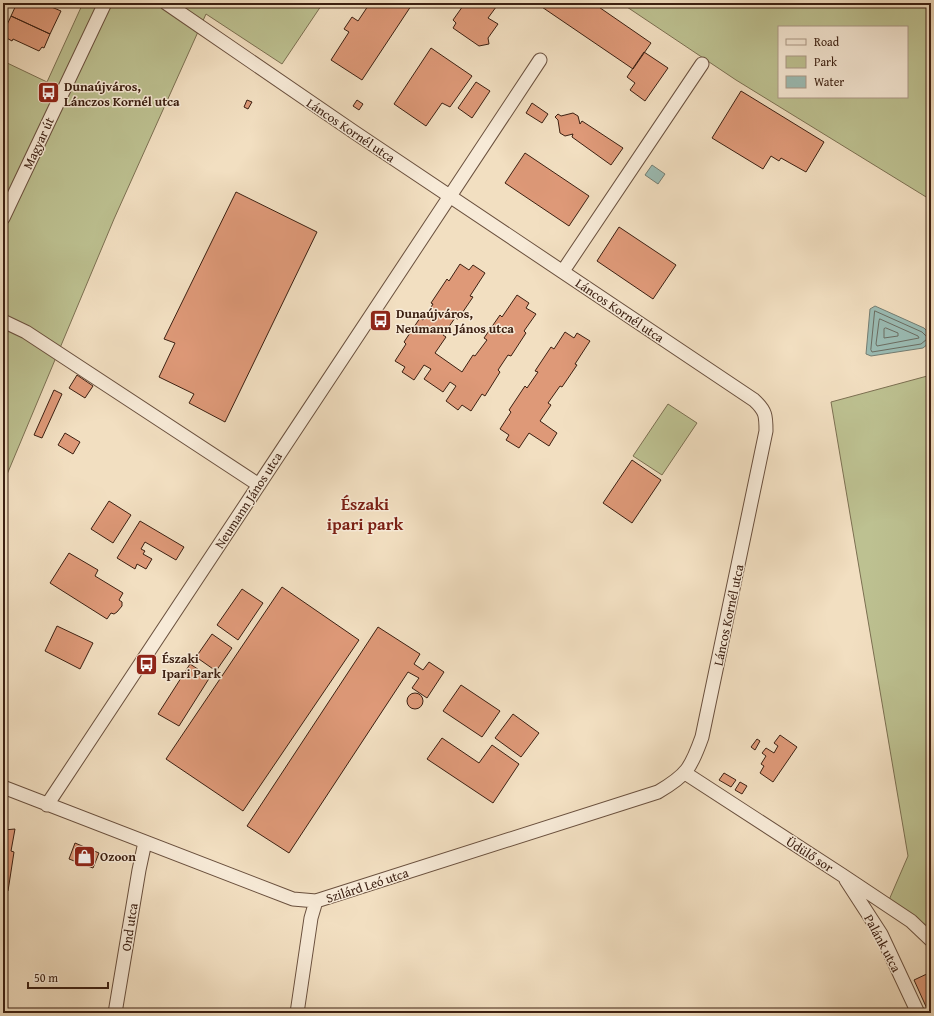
<svg xmlns="http://www.w3.org/2000/svg" width="934" height="1016" font-family="'Gentium Book Plus',serif">
	<style>
		.green { fill: #bdc191; stroke: #7c7052; fill-rule: evenodd }
		.water { fill: #9bbcb4; stroke: #757e73 }
		.lines { fill: none; stroke-linecap: round; stroke-linejoin: round }
		.shore { stroke: #6c6e63; stroke-width: 1 }
		.building { fill: #de9978; stroke: #3c2012 }
		.minor-casing { stroke: #6a503e; stroke-width: 15 }
		.minor { stroke: #f7ead7; stroke-width: 13 }
		.labels { text-anchor: middle; stroke-width: 3; stroke-linejoin: round; paint-order: stroke }
		.poi-label { font-size: 13px; font-weight: bold; fill: #3c2012; stroke: #f7ead7; text-anchor: start }
		.street-label { font-size: 13px; fill: #3c2012; stroke: #f7ead7 }
		.district-label { font-size: 17px; font-weight: bold; fill: #7a1f14; stroke: #f7ead7 }
	</style>
	<rect width="100%" height="100%" fill="#f2dfc1"/>
	<filter id="stains"><feTurbulence type="fractalNoise" baseFrequency=".005" numOctaves="4"/><feColorMatrix values="0 0 0 0 .2 0 0 0 0 .09 0 0 0 0 .02 0 0 0 .5 -.17"/></filter>
	<radialGradient id="worn" r=".72"><stop offset=".6" stop-color="#630" stop-opacity="0"/><stop offset="1" stop-color="#630" stop-opacity=".3"/></radialGradient>
	<!-- green -->
	<path class="green" d="M 83,3 L 323,3 L 282,64 L 206,14 L 114,219 L 3,484 L 3,61 L 47,82 Z
		M 621,3 L 931,3 L 931,200 L 736,80 ZM 779,27 L 907,27 L 907,97 L 779,97 Z
		M 931,375 L 931,938 L 889,900 L 908,856 L 831,402 Z
		M 668,404 L 697,423 L 662,475 L 633,456 Z"/>
	<!-- water -->
	<path class="water" d="M 652,165 L 665,174 L 658,184 L 645,175 Z
		M 875,306 L 924,328 L 929,333 L 929,343 L 923,348 L 871,356 L 866,354 L 870,309 Z"/>
	<g class="lines">
		<!-- shore -->
		<path class="shore" d="M 875,311 L 922,332 L 927,337 L 927,339 L 921,344 L 872,352 L 871,350 Z
			M 880,319 L 918,336 L 919,338 L 877,346 L 876,344 L 879,321 Z
			M 886,328 L 898,333 L 898,336 L 884,338 L 884,329 Z"/>
	</g>
	<!-- building -->
	<path class="building" d="M 17,3 L 42,3 L 61,11 L 50,34 L 11,16 Z
		M 370,3 L 413,3 L 362,80 L 331,60 L 349,32 L 344,29 L 352,17 L 358,21 Z
		M 465,3 L 499,3 L 488,18 L 498,24 L 488,38 L 489,44 L 479,46 L 453,28 L 456,23 L 453,20 Z
		M 536,3 L 593,3 L 651,43 L 633,69 Z
		M 11,16 L 50,34 L 44,48 L 42,47 L 39,51 L 13,39 L 12,41 L 3,36 L 3,26 L 6,27 Z
		M 431,48 L 472,76 L 450,107 L 442,103 L 426,126 L 394,104 Z
		M 644,52 L 668,68 L 645,101 L 630,90 L 635,83 L 627,77 Z
		M 476,82 L 490,91 L 472,118 L 458,108 Z
		M 741,91 L 824,142 L 806,172 L 781,158 L 779,161 L 771,156 L 763,169 L 712,138 Z
		M 247,100 L 252,102 L 248,109 L 244,107 Z
		M 357,100 L 363,104 L 359,110 L 353,106 Z
		M 532,103 L 548,114 L 542,123 L 526,113 Z
		M 573,113 L 578,116 L 580,124 L 582,121 L 623,148 L 611,165 L 572,137 L 573,134 L 565,136 L 560,133 L 558,120 L 555,117 L 558,114 L 561,116 Z
		M 525,153 L 589,196 L 569,226 L 505,183 Z
		M 236,192 L 317,232 L 225,422 L 189,403 L 194,394 L 159,377 L 175,343 L 164,339 Z
		M 619,227 L 676,265 L 653,299 L 597,261 Z
		M 460,264 L 469,270 L 473,265 L 485,273 L 470,296 L 473,297 L 458,319 L 455,318 L 443,335 L 446,337 L 435,353 L 462,372 L 473,355 L 475,356 L 487,340 L 484,338 L 500,315 L 502,317 L 517,295 L 529,303 L 526,308 L 536,314 L 524,331 L 526,333 L 511,356 L 508,355 L 498,370 L 500,372 L 485,396 L 482,394 L 471,411 L 462,405 L 458,410 L 446,401 L 456,386 L 450,382 L 443,392 L 424,379 L 431,369 L 424,365 L 414,380 L 402,372 L 405,367 L 395,361 L 406,344 L 404,342 L 420,318 L 423,320 L 433,304 L 431,303 L 447,279 L 449,281 Z
		M 565,332 L 574,338 L 577,333 L 590,341 L 575,364 L 577,365 L 562,387 L 560,386 L 548,403 L 551,405 L 540,421 L 557,433 L 549,446 L 529,433 L 519,448 L 506,440 L 509,435 L 500,429 L 511,412 L 509,410 L 525,386 L 527,388 L 538,372 L 535,371 L 551,347 L 554,349 Z
		M 77,375 L 93,386 L 85,398 L 69,388 Z
		M 54,390 L 62,394 L 42,438 L 34,435 Z
		M 65,433 L 80,442 L 73,454 L 58,445 Z
		M 632,460 L 661,480 L 632,523 L 603,503 Z
		M 109,501 L 131,515 L 113,543 L 91,529 Z
		M 140,521 L 184,547 L 176,560 L 145,542 L 141,549 L 145,551 L 143,554 L 152,559 L 146,569 L 137,564 L 135,569 L 117,558 Z
		M 69,553 L 98,570 L 95,576 L 123,593 L 119,600 L 122,602 L 122,606 L 117,612 L 114,614 L 111,613 L 107,619 L 50,583 Z
		M 282,587 L 359,640 L 243,811 L 166,759 Z
		M 242,589 L 263,603 L 238,640 L 217,625 Z
		M 57,626 L 93,643 L 80,669 L 45,651 Z
		M 378,627 L 420,654 L 414,664 L 423,670 L 429,662 L 444,672 L 427,698 L 412,688 L 419,678 L 408,672 L 289,853 L 247,826 Z
		M 212,634 L 232,648 L 216,671 L 196,657 Z
		M 190,664 L 210,677 L 179,726 L 158,714 Z
		M 461,685 L 500,711 L 482,737 L 443,711 Z
		M407 701a8 8 0 1 1 16 0a8 8 0 1 1-16 0Z
		M 513,714 L 539,733 L 521,757 L 495,738 Z
		M 780,735 L 797,747 L 773,782 L 760,773 L 764,766 L 761,764 L 766,756 L 762,753 L 766,748 L 774,753 L 778,746 L 774,743 Z
		M 442,738 L 479,763 L 492,745 L 519,764 L 493,803 L 427,759 Z
		M 757,739 L 760,741 L 755,750 L 751,747 Z
		M 724,773 L 736,780 L 731,787 L 719,780 Z
		M 740,782 L 747,786 L 742,794 L 735,790 Z
		M 15,829 L 11,851 L 14,852 L 8,891 L 3,890 L 3,830 Z
		M 75,843 L 99,853 L 93,868 L 69,859 Z
		M 931,972 L 931,1010 L 928,1011 L 914,980 Z"/>
	<g class="lines">
		<defs>
			<path id="minor" d="M 3,218 L 105,3
				M 563,271 L 702,64
				M 3,321 L 26,332 L 259,485
				M 685,773 L 842,875 L 911,921 L 931,940
				M 3,787 L 293,899 L 316,901 L 658,792 C 687,775 691,768 702,737 L 766,431 C 766,416 766,411 754,400 L 354,132 L 166,3
				M 47,805 L 540,60
				M 846,880 L 881,934 L 918,1013
				M 115,1013 L 139,870 L 145,842
				M 297,1013 L 311,918 L 316,901"/>
		</defs>
		<!-- minor casing -->
		<use href="#minor" class="minor-casing"/>
		<!-- minor -->
		<use href="#minor" class="minor"/>
	</g>
	<!-- icons -->
	<defs>
		<symbol id="bus-square" viewBox="-11 -11 22 22"><rect x="-9" y="-9" width="18" height="18" rx="4" fill="#8f2418" stroke="#f7ead7"/><path d="M-5-6H5V4H4V6H2V4H-2V6H-4V4H-5ZM-3.5-4V0h7V-4ZM-3.5 1.2v1.5H-2V1.2ZM2 1.2v1.5H3.5V1.2Z" fill="#fff"/></symbol>
		<symbol id="shop-square" viewBox="-11 -11 22 22"><rect x="-9" y="-9" width="18" height="18" rx="4" fill="#8f2418" stroke="#f7ead7"/><path d="M-5-2.5h2.3a2.7 3.5 0 0 1 5.4 0H5L5.5 6h-11ZM-1.5-2.5h3a1.5 2.3 0 0 0-3 0Z" fill="#fff"/></symbol>
	</defs>
	<g fill-rule="evenodd">
		<use href="#bus-square" x="36" y="80" width="25" height="25"/>
		<use href="#bus-square" x="368" y="308" width="25" height="25"/>
		<use href="#bus-square" x="134" y="652" width="25" height="25"/>
		<use href="#shop-square" x="72" y="844" width="25" height="25"/>
	</g>
	<g class="labels">
		<!-- poi labels -->
		<g class="poi-label">
			<text x="64" y="91">Dunaújváros,<tspan x="64" dy="15">Lánczos Kornél utca</tspan></text>
			<text x="396" y="318">Dunaújváros,<tspan x="396" dy="15">Neumann János utca</tspan></text>
			<text x="162" y="663">Északi<tspan x="162" dy="15">Ipari Park</tspan></text>
			<text x="100" y="861">Ozoon</text>
		</g>
		<!-- street labels -->
		<g class="street-label">
			<text transform="translate(351 130) rotate(34)" y="5">Láncos Kornél utca</text>
			<text transform="translate(38 143) rotate(-65)" y="5">Magyar út</text>
			<text transform="translate(620 310) rotate(34)" y="5">Láncos Kornél utca</text>
			<text transform="translate(248 500) rotate(-57)" y="5">Neumann János utca</text>
			<text transform="translate(728 615) rotate(-78)" y="5">Láncos Kornél utca</text>
			<text transform="translate(810 854) rotate(33)" y="5">Üdülő sor</text>
			<text transform="translate(367 885) rotate(-18)" y="5">Szilárd Leó utca</text>
			<text transform="translate(129 927) rotate(-81)" y="5">Ond utca</text>
			<text transform="translate(883 943) rotate(62)" y="5">Palánk utca</text>
		</g>
		<!-- district labels -->
		<g class="district-label">
			<text x="365" y="510">Északi<tspan x="365" dy="20">ipari park</tspan></text>
		</g>
	</g>
	<!-- margin -->
	<rect width="934" height="1016" fill="none" stroke="#f2dfc1" stroke-width="16"/>
	<rect x="4" y="4" width="926" height="1008" fill="none" stroke="#3c2012" stroke-width="2"/>
	<rect x="8" y="8" width="918" height="1000" fill="none" stroke="#3c2012"/>
	<!-- legend -->
	<rect x="778" y="26" width="130" height="72" fill="#f7ead7" stroke="#ac9988"/>
	<rect x="786" y="39" width="20" height="6" fill="#f7ead7" stroke="#ac9988"/>
	<text x="814" y="46" font-size="12" fill="#3c2012">Road</text>
	<rect x="786" y="56" width="20" height="12" fill="#bdc191" stroke="#ac9988"/>
	<text x="814" y="66" font-size="12" fill="#3c2012">Park</text>
	<rect x="786" y="76" width="20" height="12" fill="#9bbcb4" stroke="#ac9988"/>
	<text x="814" y="86" font-size="12" fill="#3c2012">Water</text>
	<!-- scale -->
	<path d="M28 982v6h80v-6" fill="none" stroke="#3c2012" stroke-width="2"/>
	<text x="34" y="982" font-size="12" fill="#3c2012" stroke="#f7ead7" stroke-width="3" paint-order="stroke">50 m</text>
	<rect width="100%" height="100%" filter="url(#stains)"/>
	<rect width="100%" height="100%" fill="url(#worn)"/>
</svg>
